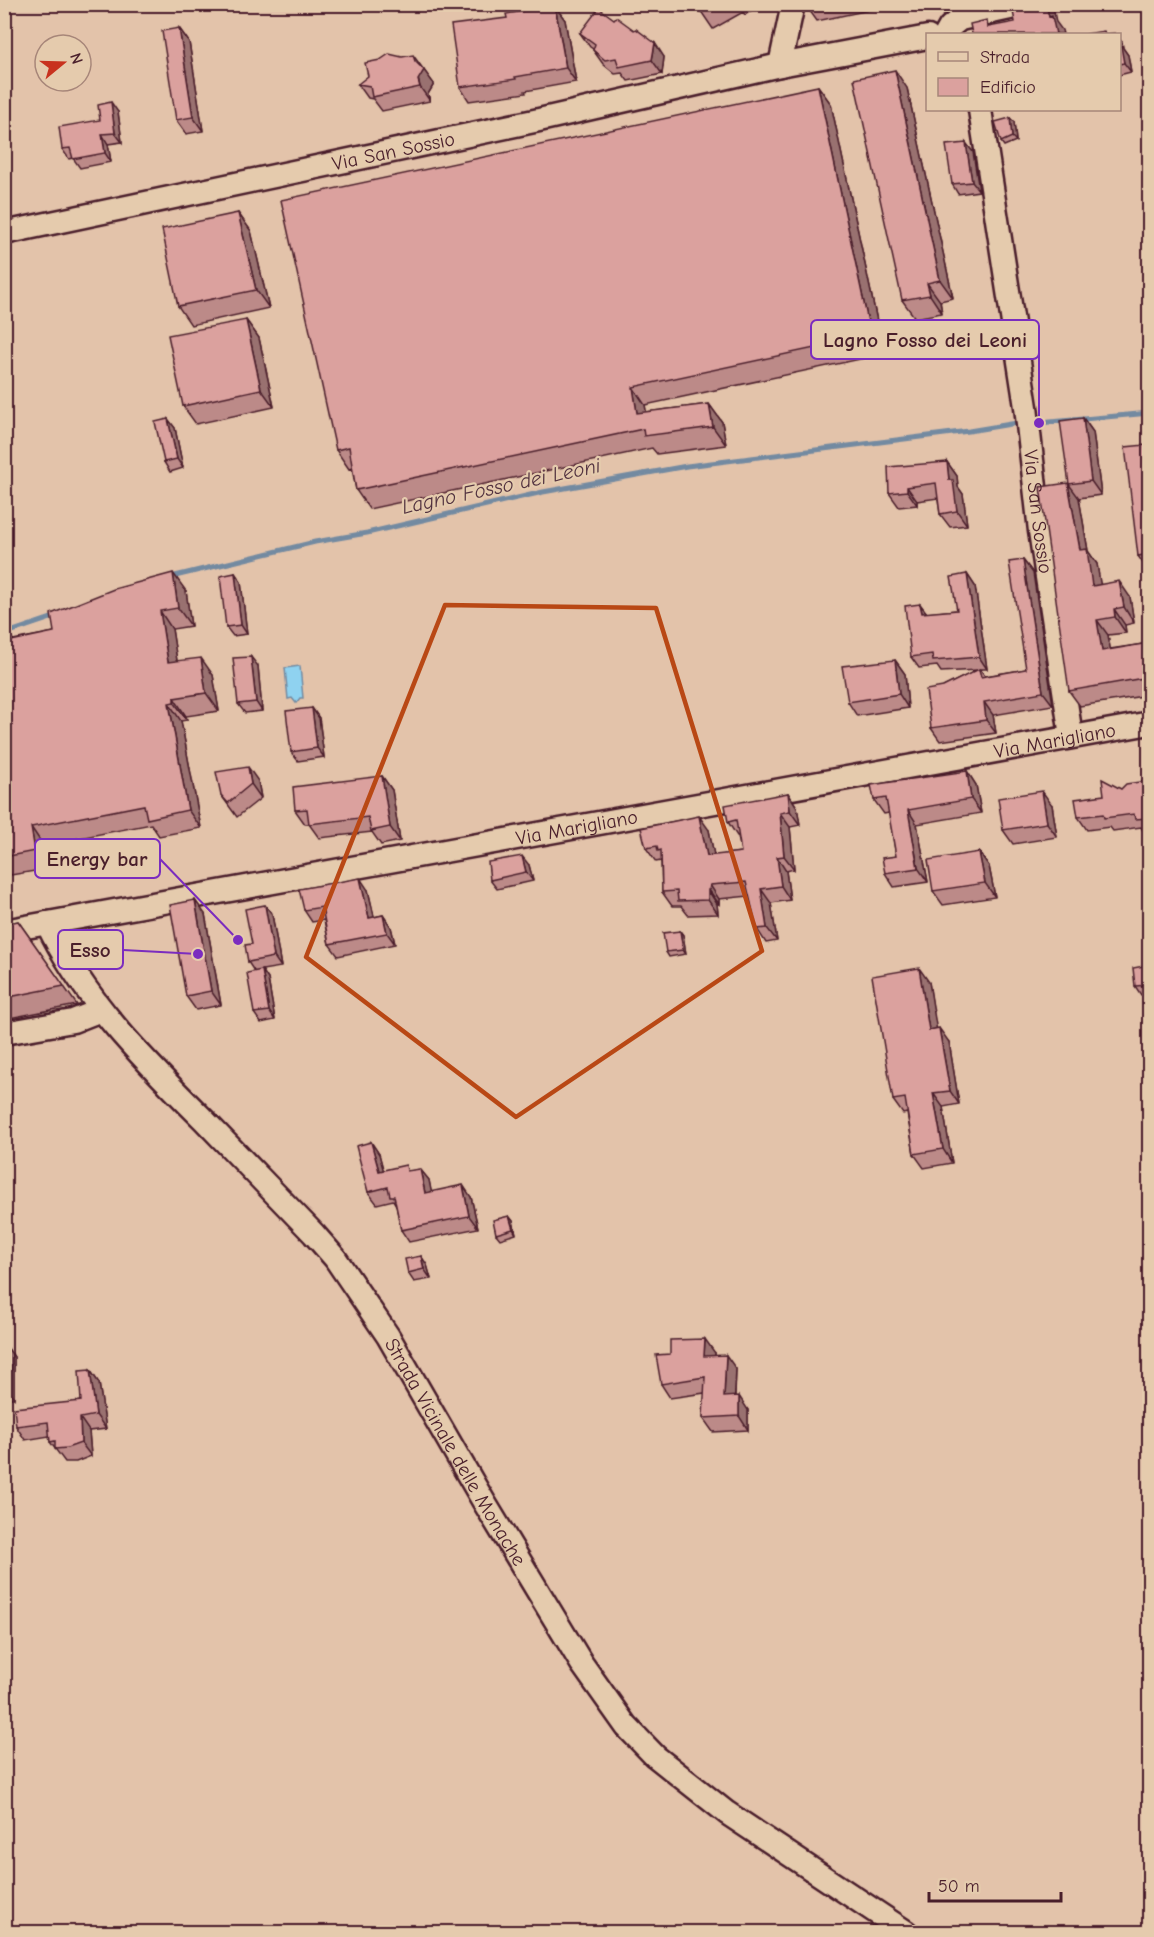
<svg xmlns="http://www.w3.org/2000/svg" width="1154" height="1937" font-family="'Comic Neue',sans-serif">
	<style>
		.water { fill: #8fd2f0; stroke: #738aa1; stroke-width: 1.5 }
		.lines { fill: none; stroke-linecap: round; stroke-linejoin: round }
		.stream { stroke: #738aa1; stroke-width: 5 }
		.minor-casing { stroke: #4a1f2b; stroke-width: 27 }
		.minor { stroke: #e5cbad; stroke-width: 22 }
		.wall { fill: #bc8a88; stroke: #4a1f2b; stroke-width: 1.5 }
		.shaded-wall { fill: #99716f; stroke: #4a1f2b; stroke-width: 1.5 }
		.building { fill: #dba19e; stroke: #4a1f2b; stroke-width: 1.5 }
		.marked { fill: none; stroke: #b94815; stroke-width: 4.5; stroke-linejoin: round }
		.labels { text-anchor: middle; stroke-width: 4.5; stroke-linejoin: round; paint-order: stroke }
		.street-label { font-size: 20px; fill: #4a1f2b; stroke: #e5cbad }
		.water-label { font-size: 21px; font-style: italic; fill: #51313f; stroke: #e5cbad }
		.leader { fill: none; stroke: #7b2cbf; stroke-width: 2 }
		.callout-dot { fill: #7b2cbf; stroke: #e5cbad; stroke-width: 2 }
		.callout { fill: #e5cbad; stroke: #7b2cbf; stroke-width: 2 }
		.callout-label { font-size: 21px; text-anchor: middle; font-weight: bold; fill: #4a1f2b }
	</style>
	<rect width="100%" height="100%" fill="#e3c3aa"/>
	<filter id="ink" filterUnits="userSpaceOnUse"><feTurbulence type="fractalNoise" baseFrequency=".0167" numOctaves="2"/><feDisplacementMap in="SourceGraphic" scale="12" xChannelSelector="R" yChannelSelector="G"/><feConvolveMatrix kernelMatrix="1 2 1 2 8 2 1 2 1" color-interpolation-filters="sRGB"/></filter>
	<g filter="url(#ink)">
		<!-- water -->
		<path class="water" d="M 300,666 L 303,698 L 300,698 L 296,703 L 292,698 L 288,699 L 285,668 Z"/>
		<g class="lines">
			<!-- stream -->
			<path class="stream" d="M 1039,423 L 1150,413
				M 171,577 L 315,542 L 367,533 L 543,492 L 687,466 L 969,431 L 1017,423
				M 4,634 L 57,616"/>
			<defs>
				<g id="minor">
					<path d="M 946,34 L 950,27 L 960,19 L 1028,4"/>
					<path d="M 780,65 L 793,4"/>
					<path id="s1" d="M 980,110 L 1026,407 L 1040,531 L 1071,736"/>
					<path id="s2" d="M 4,233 L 539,120 L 780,65 L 928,37"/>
					<path id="s3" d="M 47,923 C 84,1001 146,1062 206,1122 C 242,1159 278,1197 314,1234 L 335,1258 L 388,1336 L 484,1502 L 582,1664 L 626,1726 L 655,1756 L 727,1813 L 906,1932"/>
					<path id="s4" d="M 4,931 L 1150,723"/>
					<path d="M 4,1033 L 73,1021 L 101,1010"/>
				</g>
			</defs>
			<!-- minor casing -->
			<use href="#minor" class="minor-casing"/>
			<!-- minor -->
			<use href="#minor" class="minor"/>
		</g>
		<!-- wall -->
		<path class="wall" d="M 360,4 L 403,4 L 363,9 Z
			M 696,4 L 760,4 L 745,15 L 743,12 L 713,29 Z
			M 807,4 L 898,4 L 817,21 L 807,7 Z
			M 555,6 L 565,20 L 576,82 L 525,91 L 526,93 L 469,101 L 460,87 L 507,18 Z
			M 179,28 L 189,42 L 203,131 L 186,134 L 176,120 Z
			M 580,33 L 664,57 L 662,74 L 628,81 L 622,73 L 615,74 L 603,64 L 593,50 L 593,49 L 590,47 Z
			M 1119,39 L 1122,42 L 1123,48 L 1128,55 L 1131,72 L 1119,75 Z
			M 423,69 L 434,84 L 428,94 L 430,101 L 382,111 L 373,99 L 368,98 L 358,84 Z
			M 818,86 L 831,104 L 884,354 L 645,405 L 646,412 L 709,404 L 722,422 L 726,445 L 657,454 L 652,448 L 369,509 L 356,490 L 352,468 L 349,469 L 336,450 Z
			M 907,88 L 953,298 L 940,301 L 942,313 L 915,318 L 902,300 Z
			M 118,112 L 122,142 L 108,144 L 111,162 L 80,168 L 73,158 L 69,159 L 62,149 L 100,120 Z
			M 1010,118 L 1014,122 L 1016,141 L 1004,146 L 1001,142 Z
			M 966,143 L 973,152 L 979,191 L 958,194 L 952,184 Z
			M 238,213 L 251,231 L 269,308 L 191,325 L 178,306 Z
			M 246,320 L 259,338 L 274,407 L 196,424 L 183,406 Z
			M 1083,418 L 1093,432 L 1101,495 L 1079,498 L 1088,551 L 1097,564 L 1100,584 L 1130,597 L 1134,623 L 1125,625 L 1126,633 L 1108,635 L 1110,649 L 1149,643 L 1149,695 L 1080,706 L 1069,691 L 1069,484 Z
			M 168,419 L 175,428 L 183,468 L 170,472 L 164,462 Z
			M 1149,451 L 1149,570 L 1148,570 L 1138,556 Z
			M 947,462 L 957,476 L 958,487 L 963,494 L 967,525 L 950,527 L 940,514 L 938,498 L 917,501 L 917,505 L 899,507 L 889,493 Z
			M 1023,560 L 1033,573 L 1053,705 L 993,715 L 996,733 L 940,741 L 931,728 L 943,687 L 978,670 L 941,672 L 937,666 L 919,668 L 911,657 L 920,604 L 927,613 L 957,610 L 967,574 L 975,586 L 987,669 L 980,669 L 985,676 L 1026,669 Z
			M 235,573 L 241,582 L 247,634 L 233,636 L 226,627 Z
			M 186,591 L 191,626 L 172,629 L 177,661 L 213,675 L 219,711 L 186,716 L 187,720 L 181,721 L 201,828 L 159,836 L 151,824 L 43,845 L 47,869 L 11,875 L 4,866 L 4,628 L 13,640 L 54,632 Z
			M 895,660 L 905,674 L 908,708 L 857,716 L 848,702 Z
			M 258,666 L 262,711 L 245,713 L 238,704 Z
			M 312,708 L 319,718 L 324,757 L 298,761 L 291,752 Z
			M 967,771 L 976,785 L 981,813 L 917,824 L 928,882 L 894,887 L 885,873 L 896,856 L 889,813 L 884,814 L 874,800 Z
			M 382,776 L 392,790 L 400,841 L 381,845 L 372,832 L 319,838 L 309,824 L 305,824 L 295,810 Z
			M 258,781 L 261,798 L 237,817 L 221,795 Z
			M 1149,786 L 1149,831 L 1144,832 L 1141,827 L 1113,831 L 1110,827 L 1087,830 L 1078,817 L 1104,795 L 1121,789 Z
			M 788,793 L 797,807 L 800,825 L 790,827 L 794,869 L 786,871 L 790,900 L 771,903 L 777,941 L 766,943 L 757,929 L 749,896 L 719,899 L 719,904 L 717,904 L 718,914 L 688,915 L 681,906 L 672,906 L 662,892 L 661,861 L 656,862 L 646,848 L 709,830 L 714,856 L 741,852 L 738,836 L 737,836 L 728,822 Z
			M 1052,805 L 1057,837 L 1013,844 L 1003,830 Z
			M 979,852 L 989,866 L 995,897 L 943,905 L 933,891 Z
			M 529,865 L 533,881 L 497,889 L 490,880 Z
			M 368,890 L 374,917 L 383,915 L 391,927 L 395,944 L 338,956 L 329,944 L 324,920 L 312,922 L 304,910 Z
			M 205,914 L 221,1005 L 196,1010 L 186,996 Z
			M 272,914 L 281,967 L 262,970 L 268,979 L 275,1020 L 261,1023 L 254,1013 L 254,971 L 248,962 L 252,944 Z
			M 18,921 L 77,1005 L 4,1019 L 4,924 Z
			M 680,931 L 683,935 L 686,954 L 669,957 L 666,952 Z
			M 1149,965 L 1149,994 L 1141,995 L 1135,986 Z
			M 929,982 L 936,1029 L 949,1042 L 959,1104 L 943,1107 L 952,1163 L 924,1168 L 914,1154 L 907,1113 L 903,1114 L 893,1100 Z
			M 371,1142 L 379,1154 L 383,1170 L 410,1171 L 420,1169 L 429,1180 L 431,1192 L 471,1197 L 478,1228 L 409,1242 L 401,1230 L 396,1205 L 393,1200 L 377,1204 L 368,1192 Z
			M 509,1216 L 513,1221 L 516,1234 L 500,1239 L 496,1234 Z
			M 421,1256 L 427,1265 L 431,1279 L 414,1282 L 408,1273 Z
			M 4,1343 L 14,1357 L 14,1398 L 4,1398 Z
			M 715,1353 L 715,1356 L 736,1369 L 735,1396 L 748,1410 L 748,1430 L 713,1432 L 703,1418 L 705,1393 L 670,1398 L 661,1384 Z
			M 90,1370 L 99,1383 L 106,1429 L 89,1431 L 91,1456 L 76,1462 L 65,1462 L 50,1442 L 49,1436 L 25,1440 L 16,1426 L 81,1401 Z"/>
		<!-- shaded-wall -->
		<path class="shaded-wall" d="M 1046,4 L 1051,4 L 1053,6 L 1056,22 L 1062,30 L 1063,34 L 1056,34 L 1049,17 Z
			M 555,6 L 565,20 L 576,82 L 566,68 Z
			M 179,28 L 189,42 L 203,131 L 193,117 Z
			M 1119,39 L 1122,42 L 1123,48 L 1128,55 L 1131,72 L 1124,63 L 1119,50 Z
			M 655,43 L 664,57 L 662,74 L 652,60 Z
			M 413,55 L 434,84 L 428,94 L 430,101 L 420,87 Z
			M 895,70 L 907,88 L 953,298 L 940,280 Z
			M 818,86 L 831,104 L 884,354 L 871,336 Z
			M 111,102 L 118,112 L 122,142 L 115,133 Z
			M 1010,118 L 1014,122 L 1016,141 L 1012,137 Z
			M 102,134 L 108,144 L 111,162 L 105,153 Z
			M 966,143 L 973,152 L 979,191 L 972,182 Z
			M 238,213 L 251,231 L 269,308 L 256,290 Z
			M 927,283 L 940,301 L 942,313 L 930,295 Z
			M 246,320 L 259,338 L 274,407 L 261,389 Z
			M 633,387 L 645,405 L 650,431 L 637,413 Z
			M 709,404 L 722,422 L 726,445 L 713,427 Z
			M 1083,418 L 1093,432 L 1101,495 L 1091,481 Z
			M 168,419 L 175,428 L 183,468 L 177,459 Z
			M 1145,445 L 1149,451 L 1149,479 Z
			M 947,462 L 957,476 L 958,487 L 963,494 L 967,525 L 957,511 L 949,480 Z
			M 1068,483 L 1079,498 L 1088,551 L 1097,564 L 1103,601 L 1092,586 L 1080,550 Z
			M 907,487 L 917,501 L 917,505 L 907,491 Z
			M 1023,560 L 1033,573 L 1053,705 L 1043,692 Z
			M 173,573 L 186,591 L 191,626 L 178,608 Z
			M 235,573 L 241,582 L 247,634 L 241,625 Z
			M 967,574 L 975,586 L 987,669 L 979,657 Z
			M 1119,581 L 1130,597 L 1134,623 L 1124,607 Z
			M 920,604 L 928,615 L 922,613 Z
			M 1114,609 L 1125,625 L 1126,633 L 1115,617 Z
			M 160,611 L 172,629 L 180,680 L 168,662 Z
			M 1097,620 L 1108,635 L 1113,666 L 1102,651 Z
			M 4,628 L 16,644 L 6,642 Z
			M 251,657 L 258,666 L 262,711 L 256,702 Z
			M 201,658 L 213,675 L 219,711 L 206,693 Z
			M 895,660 L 905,674 L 908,708 L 899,694 Z
			M 174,698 L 186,716 L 187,720 L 174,702 Z
			M 984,702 L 993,715 L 996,733 L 986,720 Z
			M 169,703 L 181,721 L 201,828 L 188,810 Z
			M 312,708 L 319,718 L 324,757 L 317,748 Z
			M 248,767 L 258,781 L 261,798 L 251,784 Z
			M 967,771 L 976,785 L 981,813 L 971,799 Z
			M 382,776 L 392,790 L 400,841 L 390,827 Z
			M 1146,781 L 1149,786 L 1149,807 Z
			M 1042,791 L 1052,805 L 1057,837 L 1047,823 Z
			M 788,793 L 797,807 L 800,825 L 790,811 Z
			M 908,810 L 917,824 L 928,882 L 918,868 Z
			M 780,813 L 790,827 L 794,869 L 784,856 Z
			M 699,816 L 709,830 L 717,870 L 707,856 Z
			M 31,827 L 43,845 L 47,869 L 35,851 Z
			M 979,852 L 989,866 L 995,897 L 985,883 Z
			M 522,856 L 529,865 L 533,881 L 526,872 Z
			M 777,857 L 786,871 L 790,900 L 781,886 Z
			M 360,878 L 368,890 L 377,929 L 369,918 Z
			M 710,885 L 719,899 L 719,904 L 709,890 Z
			M 761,889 L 771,903 L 777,941 L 767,928 Z
			M 708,890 L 717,904 L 718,914 L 708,900 Z
			M 195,900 L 205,914 L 221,1005 L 211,991 Z
			M 265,905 L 272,914 L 281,967 L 274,957 Z
			M 383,915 L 391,927 L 395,944 L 387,933 Z
			M 680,931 L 683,935 L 686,954 L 683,950 Z
			M 919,968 L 929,982 L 939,1044 L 929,1030 Z
			M 262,970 L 268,979 L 275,1020 L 269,1011 Z
			M 939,1028 L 949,1042 L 959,1104 L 950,1091 Z
			M 933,1093 L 943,1107 L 952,1163 L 943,1149 Z
			M 371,1142 L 379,1154 L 387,1183 L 379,1171 Z
			M 420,1169 L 429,1180 L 434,1205 L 425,1193 Z
			M 463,1185 L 471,1197 L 478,1228 L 469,1216 Z
			M 509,1216 L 513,1221 L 516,1234 L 513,1229 Z
			M 421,1256 L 427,1265 L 431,1279 L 424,1269 Z
			M 705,1339 L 715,1353 L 714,1370 L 704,1356 Z
			M 4,1343 L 14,1357 L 14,1398 L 4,1384 Z
			M 726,1355 L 736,1369 L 734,1411 L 724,1397 Z
			M 90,1370 L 99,1383 L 106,1429 L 96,1415 Z
			M 739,1396 L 748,1410 L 748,1430 L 739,1416 Z
			M 80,1418 L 89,1431 L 91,1456 L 81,1443 Z"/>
		<!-- building -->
		<path class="building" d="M 696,4 L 713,4 L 700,12 Z
			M 807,4 L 821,4 L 807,7 Z
			M 1016,4 L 1046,4 L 1049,17 L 1052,16 L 1056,34 L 972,34 L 970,24 L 987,20 L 988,27 L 1015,22 L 1012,6 Z
			M 555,6 L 566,68 L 515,77 L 516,79 L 460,87 L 451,25 L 507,18 L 506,14 Z
			M 599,8 L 614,19 L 616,17 L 634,30 L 636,29 L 655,43 L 652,60 L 619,67 L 616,58 L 605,60 L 593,50 L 595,44 L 580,33 Z
			M 179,28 L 193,117 L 176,120 L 162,31 Z
			M 1104,31 L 1105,34 L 1115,33 L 1115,34 L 1086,34 Z
			M 1119,46 L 1121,46 L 1124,63 L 1119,64 Z
			M 389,54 L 402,57 L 413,55 L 415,61 L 424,70 L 418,80 L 420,87 L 372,97 L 370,86 L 358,84 L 368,76 L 365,63 L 380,60 Z
			M 895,70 L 940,280 L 927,283 L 930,295 L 902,300 L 854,79 Z
			M 818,86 L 871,336 L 633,387 L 637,413 L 709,404 L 713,427 L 644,436 L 643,429 L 356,490 L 349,447 L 336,450 L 281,200 Z
			M 111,102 L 115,133 L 102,134 L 105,153 L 73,159 L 70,148 L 62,149 L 59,127 L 100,120 L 98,105 Z
			M 1010,118 L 1012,137 L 1001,142 L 995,122 Z
			M 966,143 L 972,182 L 952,184 L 946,145 Z
			M 238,213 L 256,290 L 178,306 L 162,229 Z
			M 246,320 L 261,389 L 183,406 L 168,335 Z
			M 1083,418 L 1091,481 L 1069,484 L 1060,421 Z
			M 168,419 L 177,459 L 164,462 L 155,422 Z
			M 1145,445 L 1149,479 L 1149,554 L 1138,556 L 1125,447 Z
			M 947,462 L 949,480 L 953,480 L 957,511 L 940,514 L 936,483 L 907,487 L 907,491 L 889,493 L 888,467 Z
			M 1068,483 L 1080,550 L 1087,549 L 1092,586 L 1119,581 L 1124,607 L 1114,609 L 1115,617 L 1097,620 L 1102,651 L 1149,643 L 1149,677 L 1069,691 L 1040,487 Z
			M 1023,560 L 1043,692 L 984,702 L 986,720 L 931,728 L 926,690 L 943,687 L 979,669 L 981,677 L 1026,669 L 1009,562 Z
			M 173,573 L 178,608 L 160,611 L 168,662 L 201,658 L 206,693 L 174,698 L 174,702 L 169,703 L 188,810 L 147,819 L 144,805 L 31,827 L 35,851 L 4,857 L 4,631 L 6,642 L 54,632 L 51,614 L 114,589 Z
			M 235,573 L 241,625 L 226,627 L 220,576 Z
			M 967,574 L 979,657 L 933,661 L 932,654 L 911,657 L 905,606 L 920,604 L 922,613 L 957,610 L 951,577 Z
			M 251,657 L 256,702 L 238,704 L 233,658 Z
			M 895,660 L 899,694 L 848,702 L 842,666 Z
			M 312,708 L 317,748 L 291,752 L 286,711 Z
			M 248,767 L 251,784 L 228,803 L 221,795 L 216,772 Z
			M 967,771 L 971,799 L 908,810 L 918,868 L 885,873 L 882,858 L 896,856 L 886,798 L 874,800 L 871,785 Z
			M 382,776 L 390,827 L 371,831 L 368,817 L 309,824 L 307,809 L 295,810 L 293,787 Z
			M 1102,779 L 1121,789 L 1126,784 L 1146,781 L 1149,807 L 1149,818 L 1135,819 L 1134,814 L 1104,818 L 1103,814 L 1078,817 L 1075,799 L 1104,795 Z
			M 1042,791 L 1047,823 L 1003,830 L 998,798 Z
			M 788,793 L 790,811 L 780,813 L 784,856 L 777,857 L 781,886 L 761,889 L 767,928 L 757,929 L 746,882 L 710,885 L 709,890 L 708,890 L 708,900 L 678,901 L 677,891 L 662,892 L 661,850 L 658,851 L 657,846 L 646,848 L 641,828 L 699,816 L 707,856 L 741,852 L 736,820 L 728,822 L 725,805 Z
			M 979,852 L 985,883 L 933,891 L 928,860 Z
			M 522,856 L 526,872 L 490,880 L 488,862 Z
			M 360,878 L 369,918 L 383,915 L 387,933 L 329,944 L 322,907 L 304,910 L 299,889 Z
			M 195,900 L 211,991 L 186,996 L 170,905 Z
			M 265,905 L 274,957 L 248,962 L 245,945 L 252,944 L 245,909 Z
			M 18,921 L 64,986 L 4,998 L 4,924 Z
			M 680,931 L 683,950 L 666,952 L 663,933 Z
			M 1149,965 L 1149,985 L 1135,986 L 1133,968 Z
			M 919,968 L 929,1030 L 939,1028 L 950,1091 L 933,1093 L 943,1149 L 914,1154 L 905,1098 L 893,1100 L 872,976 Z
			M 262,970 L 269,1011 L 254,1013 L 247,973 Z
			M 371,1142 L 379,1171 L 406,1165 L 407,1171 L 420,1169 L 425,1193 L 463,1185 L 469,1216 L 401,1230 L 394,1196 L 390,1196 L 388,1187 L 368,1192 L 356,1146 Z
			M 509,1216 L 513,1229 L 496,1234 L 493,1220 Z
			M 421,1256 L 424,1269 L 408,1273 L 405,1259 Z
			M 705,1339 L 704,1356 L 726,1355 L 724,1397 L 739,1396 L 739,1416 L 703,1418 L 705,1377 L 661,1384 L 656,1355 L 670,1354 L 670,1340 Z
			M 90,1370 L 96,1415 L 80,1418 L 81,1443 L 67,1448 L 55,1449 L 55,1441 L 50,1442 L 48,1422 L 16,1426 L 14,1408 L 81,1401 L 79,1371 Z"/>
	</g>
	<!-- marked area -->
	<path class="marked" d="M 445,605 L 656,608 L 762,951 L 516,1117 L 306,957 Z"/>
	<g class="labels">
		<!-- street labels -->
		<g class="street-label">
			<text dy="7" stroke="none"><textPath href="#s2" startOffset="398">Via San Sossio</textPath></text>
			<text dy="7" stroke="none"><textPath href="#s1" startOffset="406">Via San Sossio</textPath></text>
			<text dy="7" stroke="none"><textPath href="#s4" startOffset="1068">Via Marigliano</textPath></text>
			<text dy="7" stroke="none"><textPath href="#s4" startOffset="582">Via Marigliano</textPath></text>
			<text dy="7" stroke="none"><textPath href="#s3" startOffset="672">Strada Vicinale delle Monache</textPath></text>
		</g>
		<!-- water labels -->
		<g class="water-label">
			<text transform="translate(501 486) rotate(-12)" y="7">Lagno Fosso dei Leoni</text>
		</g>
	</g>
	<!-- callouts -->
	<path class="leader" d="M1039 423L1039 339M238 940L160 859M198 954L123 950"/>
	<g class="callout-dot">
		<circle cx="1039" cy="423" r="6"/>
		<circle cx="238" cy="940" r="6"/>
		<circle cx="198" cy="954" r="6"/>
	</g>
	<g class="callout">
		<rect x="811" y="320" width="228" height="39" rx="6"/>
		<rect x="35" y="839" width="125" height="39" rx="6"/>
		<rect x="58" y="930" width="65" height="39" rx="6"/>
	</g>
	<g class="callout-label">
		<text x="925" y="347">Lagno Fosso dei Leoni</text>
		<text x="97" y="866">Energy bar</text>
		<text x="90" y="957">Esso</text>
	</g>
	<!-- margin -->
	<rect width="1154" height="1937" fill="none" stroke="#e5cbad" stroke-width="24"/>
	<rect x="12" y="12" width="1130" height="1913" fill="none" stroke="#4a1f2b" stroke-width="2" filter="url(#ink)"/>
	<!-- legend -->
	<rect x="926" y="33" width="195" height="78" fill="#e5cbad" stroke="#a78679" stroke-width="1.5"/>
	<rect x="938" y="52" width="30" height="9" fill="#e5cbad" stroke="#a78679" stroke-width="1.5"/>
	<text x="980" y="63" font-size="18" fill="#4a1f2b">Strada</text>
	<rect x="938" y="78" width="30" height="18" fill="#dba19e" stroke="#a78679" stroke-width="1.5"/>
	<text x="980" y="93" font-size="18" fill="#4a1f2b">Edificio</text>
	<!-- north arrow -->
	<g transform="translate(63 63) rotate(71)"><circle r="28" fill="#e5cbad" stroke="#a78679" stroke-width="1.5"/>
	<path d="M0-4.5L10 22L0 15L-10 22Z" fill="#c8321e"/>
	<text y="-9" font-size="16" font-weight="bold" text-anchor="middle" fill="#4a1f2b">N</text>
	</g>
	<!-- scale -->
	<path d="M929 1892v9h132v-9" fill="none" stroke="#4a1f2b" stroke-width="3"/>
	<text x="938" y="1892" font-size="18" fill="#4a1f2b" stroke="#e5cbad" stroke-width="4.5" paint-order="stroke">50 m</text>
</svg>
